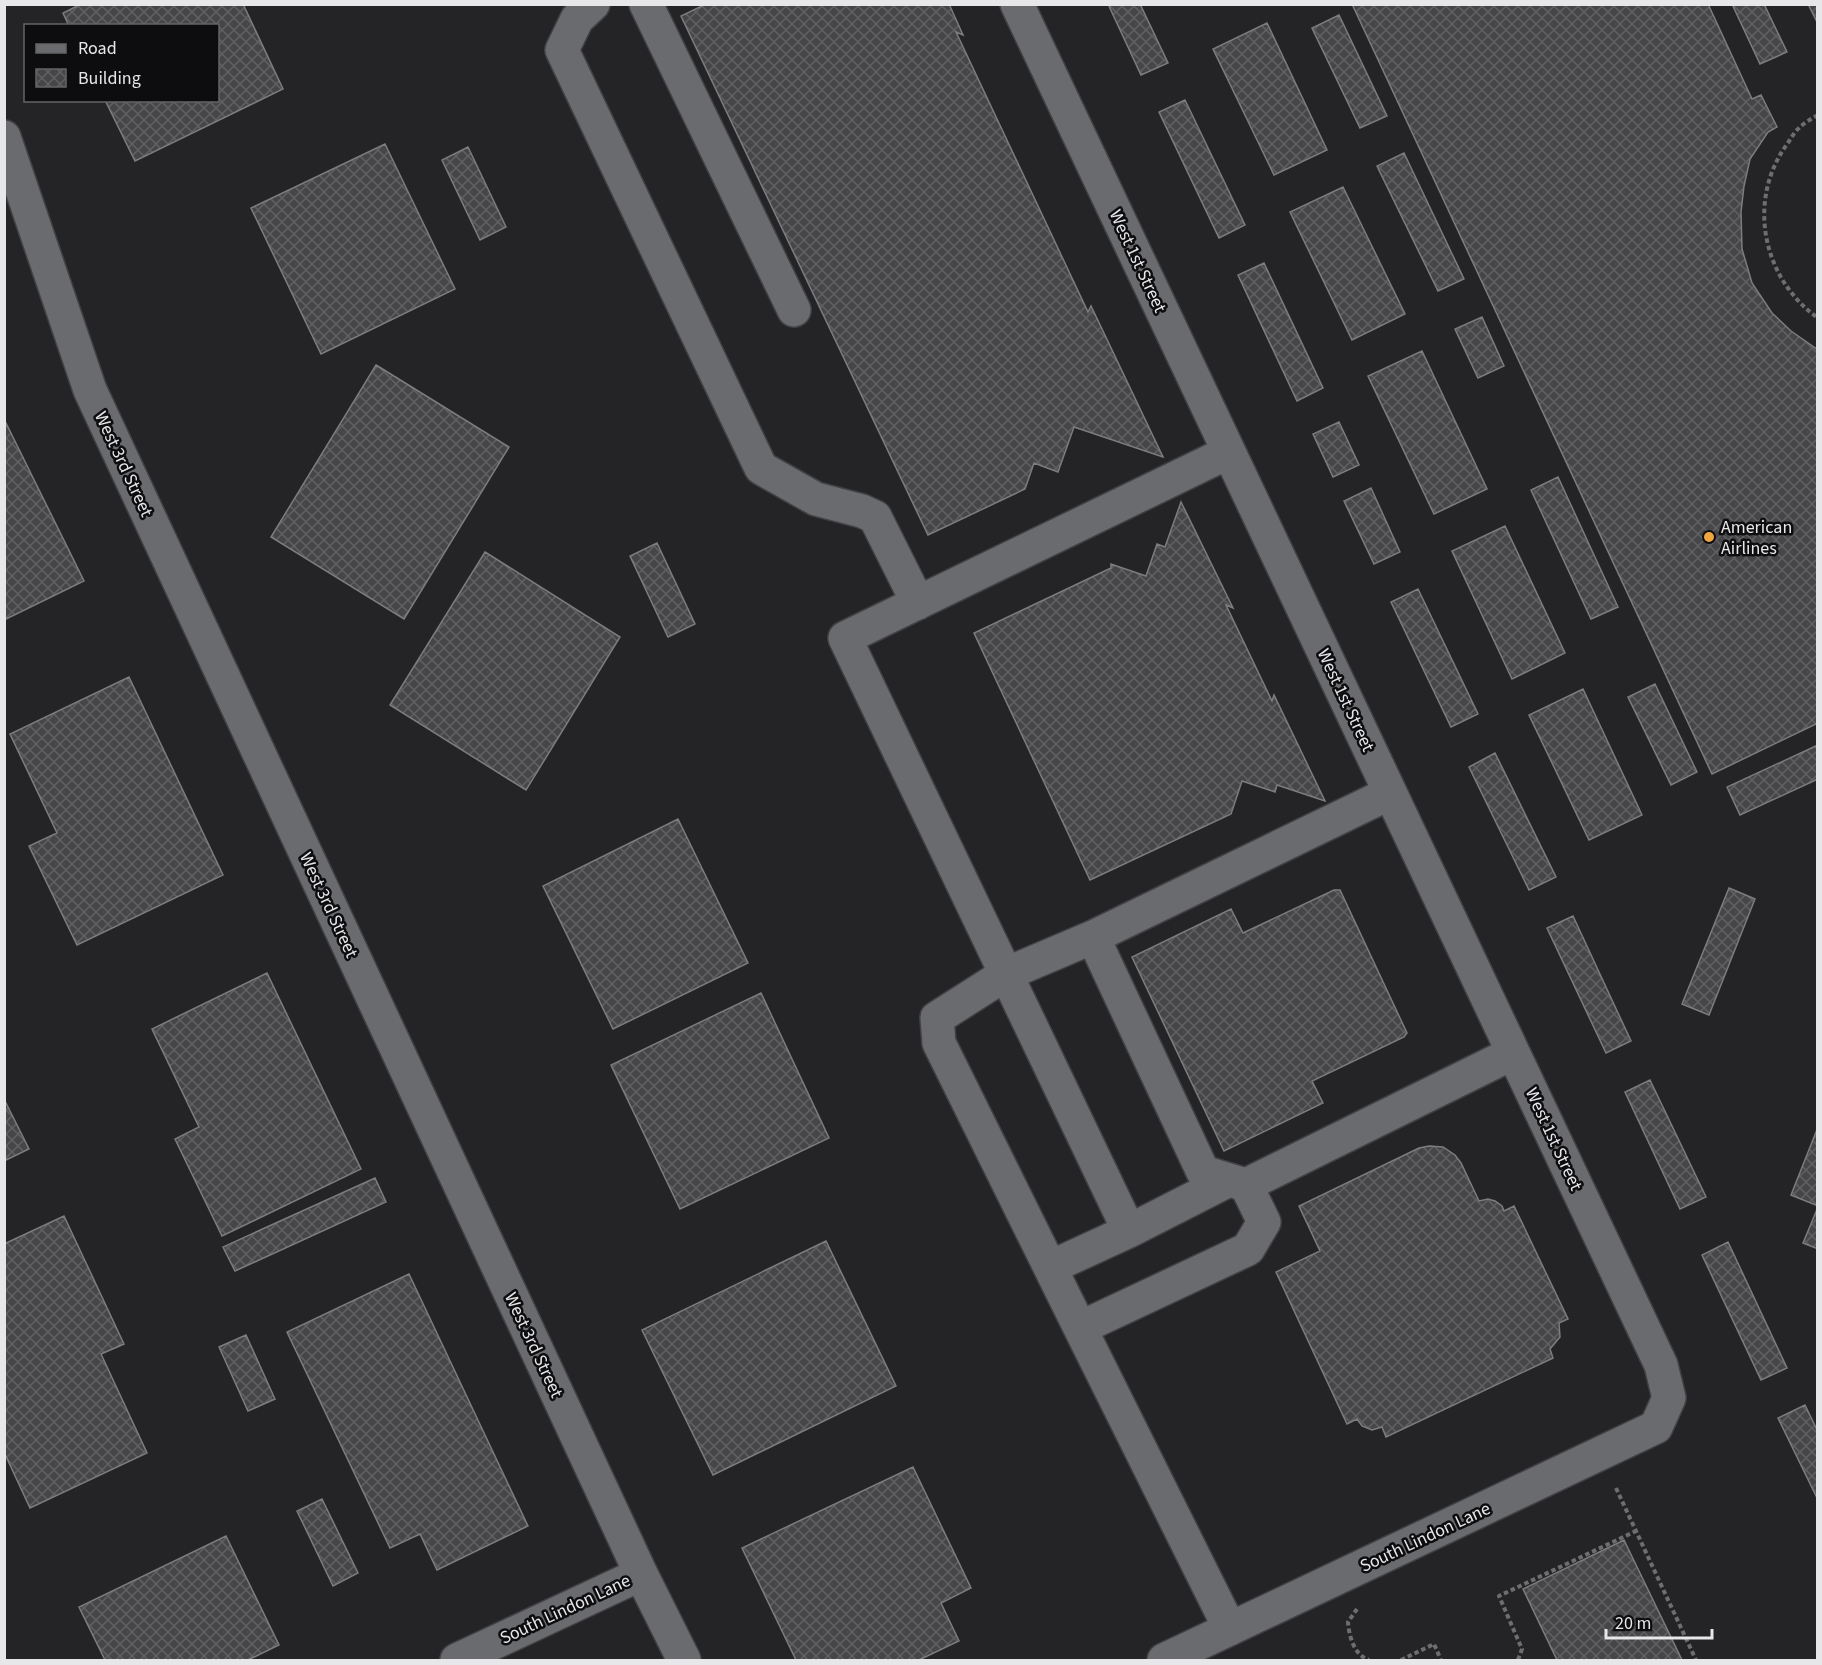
<svg xmlns="http://www.w3.org/2000/svg" width="1822" height="1665" font-family="'Source Sans 3',sans-serif">
	<style>
		.building { fill: url(#building-cross-hatch); stroke: #7d7d80; stroke-width: 1.5 }
		.lines { fill: none; stroke-linecap: round; stroke-linejoin: round }
		.minor-casing { stroke: #414144; stroke-width: 36 }
		.path { stroke: #6e6e71; stroke-width: 4; stroke-dasharray: 4.5 3; stroke-linecap: butt }
		.minor { stroke: #6a6b6e; stroke-width: 33 }
		.poi-dot { fill: #f0a63f; stroke: #0d0d0f; stroke-width: 2 }
		.labels { text-anchor: middle; stroke-width: 5; stroke-linejoin: round; paint-order: stroke }
		.street-label { font-size: 18px; fill: #e7e7e9; stroke: #0d0d0f }
		.poi-label { font-size: 18px; fill: #e7e7e9; stroke: #0d0d0f; text-anchor: start }
	</style>
	<defs>
		<pattern id="building-cross-hatch" width="8" height="8" patternUnits="userSpaceOnUse" patternTransform="scale(1.5)"><rect width="8" height="8" fill="#464649"/><path d="M0 0l8 8M0 8l8-8" fill="none" stroke="#616163"/></pattern>
	</defs>
	<rect width="100%" height="100%" fill="#242427"/>
	<!-- building -->
	<path class="building" d="M 81,4 L 243,4 L 283,89 L 135,161 L 105,100 L 218,100 L 218,26 L 69,26 L 63,13 Z
		M 706,4 L 949,4 L 963,35 L 956,32 L 1088,312 L 1091,306 L 1163,457 L 1074,427 L 1058,472 L 1034,463 L 1025,489 L 928,535 L 681,16 Z
		M 1108,4 L 1140,4 L 1168,63 L 1141,75 Z
		M 1352,4 L 1708,4 L 1752,99 L 1761,95 L 1777,127 L 1768,132 L 1750,159 L 1744,186 L 1741,212 L 1742,249 L 1752,283 L 1772,313 L 1791,331 L 1818,350 L 1818,723 L 1712,774 Z
		M 1732,4 L 1764,4 L 1787,52 L 1760,64 Z
		M 1808,4 L 1818,4 L 1818,24 Z
		M 1339,15 L 1387,116 L 1360,128 L 1312,28 Z
		M 1267,23 L 1327,150 L 1274,175 L 1213,49 Z
		M 1185,100 L 1245,225 L 1219,238 L 1159,112 Z
		M 385,144 L 455,289 L 321,354 L 251,208 Z
		M 468,147 L 506,227 L 480,240 L 442,160 Z
		M 1404,153 L 1464,279 L 1438,291 L 1377,166 Z
		M 1343,187 L 1405,314 L 1352,340 L 1290,212 Z
		M 1264,263 L 1323,388 L 1297,401 L 1238,275 Z
		M 1482,317 L 1504,366 L 1478,378 L 1455,329 Z
		M 1422,351 L 1487,489 L 1434,514 L 1368,376 Z
		M 376,365 L 509,447 L 404,619 L 271,537 Z
		M 4,419 L 84,581 L 4,620 Z
		M 1339,422 L 1359,465 L 1333,477 L 1313,434 Z
		M 1558,477 L 1618,607 L 1591,619 L 1531,490 Z
		M 1371,488 L 1400,552 L 1374,564 L 1344,501 Z
		M 1181,502 L 1233,608 L 1226,605 L 1272,701 L 1274,695 L 1325,801 L 1277,785 L 1275,792 L 1242,781 L 1231,814 L 1090,880 L 974,633 L 1111,568 L 1111,564 L 1146,576 L 1157,544 L 1165,547 Z
		M 1505,526 L 1565,653 L 1512,679 L 1452,551 Z
		M 657,543 L 695,624 L 668,637 L 630,556 Z
		M 485,552 L 620,637 L 526,790 L 390,705 Z
		M 1418,589 L 1478,714 L 1451,727 L 1391,602 Z
		M 129,677 L 223,875 L 77,945 L 29,846 L 57,833 L 10,734 Z
		M 1655,684 L 1697,772 L 1671,785 L 1628,697 Z
		M 1583,689 L 1642,815 L 1589,840 L 1529,715 Z
		M 1818,745 L 1818,779 L 1740,815 L 1727,787 Z
		M 1495,753 L 1556,877 L 1529,890 L 1469,767 Z
		M 678,819 L 748,963 L 613,1029 L 543,886 Z
		M 1729,888 L 1755,899 L 1709,1015 L 1682,1004 Z
		M 1334,890 L 1340,890 L 1407,1033 L 1404,1037 L 1312,1081 L 1323,1103 L 1224,1151 L 1132,957 L 1231,909 L 1243,933 Z
		M 1573,916 L 1631,1041 L 1606,1053 L 1547,928 Z
		M 267,973 L 361,1169 L 222,1236 L 175,1139 L 199,1127 L 152,1029 Z
		M 761,993 L 829,1138 L 680,1209 L 611,1065 Z
		M 1650,1080 L 1706,1197 L 1680,1209 L 1625,1092 Z
		M 4,1099 L 29,1149 L 4,1161 Z
		M 1818,1127 L 1818,1206 L 1791,1195 Z
		M 1429,1146 L 1443,1147 L 1455,1155 L 1461,1163 L 1479,1201 L 1488,1199 L 1495,1201 L 1502,1206 L 1504,1211 L 1514,1206 L 1568,1319 L 1559,1323 L 1560,1337 L 1550,1349 L 1553,1358 L 1386,1437 L 1382,1427 L 1372,1430 L 1362,1426 L 1357,1419 L 1347,1424 L 1276,1272 L 1320,1251 L 1299,1206 L 1419,1148 Z
		M 375,1178 L 386,1202 L 235,1271 L 223,1247 Z
		M 1818,1207 L 1818,1249 L 1803,1243 Z
		M 64,1216 L 124,1344 L 101,1354 L 147,1453 L 30,1508 L 4,1452 L 4,1244 Z
		M 826,1241 L 896,1386 L 713,1475 L 642,1330 Z
		M 1728,1242 L 1787,1368 L 1761,1380 L 1702,1255 Z
		M 409,1274 L 528,1526 L 437,1570 L 420,1534 L 390,1548 L 287,1332 Z
		M 246,1335 L 275,1399 L 248,1411 L 219,1347 Z
		M 1805,1405 L 1818,1432 L 1818,1500 L 1778,1418 Z
		M 913,1467 L 971,1588 L 941,1603 L 959,1641 L 919,1660 L 796,1660 L 742,1548 Z
		M 322,1499 L 358,1573 L 333,1586 L 297,1511 Z
		M 226,1536 L 279,1645 L 248,1660 L 105,1660 L 79,1607 Z
		M 1624,1540 L 1682,1660 L 1557,1660 L 1523,1589 Z"/>
	<g class="lines">
		<defs>
			<path id="minor" d="M 593,4 L 577,19 L 562,50 L 761,468 L 816,499 L 862,511 L 875,517 L 918,603
				M 646,4 L 794,310
				M 1017,4 L 1661,1365 L 1669,1398 L 1656,1427 L 1164,1660
				M 4,137 L 90,390 L 641,1574 L 684,1660
				M 1390,793 L 1093,937 L 1203,1172 L 1246,1185 L 1513,1053
				M 1093,937 L 1006,974 L 845,638 L 1229,452
				M 1051,1267 L 1129,1231
				M 1080,1328 L 939,1043 L 937,1018 L 1006,974 L 1129,1231 L 1229,1180
				M 1230,1629 L 1080,1328 L 1248,1249 L 1264,1222 L 1246,1185
				M 457,1660 L 641,1574"/>
		</defs>
		<!-- minor casing -->
		<use href="#minor" class="minor-casing"/>
		<!-- path -->
		<path class="path" d="M 1818,115 C 1811,119 1804,123 1799,128 C 1793,133 1790,141 1785,147 C 1747,203 1763,279 1818,318
			M 1616,1488 L 1696,1660
			M 1357,1609 L 1348,1622 C 1349,1636 1354,1655 1369,1660
			M 1401,1660 L 1434,1644 L 1441,1660
			M 1518,1660 L 1522,1649 L 1499,1596 L 1636,1531"/>
		<!-- minor -->
		<use href="#minor" class="minor"/>
	</g>
	<!-- markers -->
	<circle class="poi-dot" cx="1709" cy="537" r="6"/>
	<g class="labels">
		<!-- street labels -->
		<g class="street-label">
			<text transform="translate(1138 261) rotate(65)" y="6">West 1st Street</text>
			<text transform="translate(124 464) rotate(65)" y="6">West 3rd Street</text>
			<text transform="translate(1346 700) rotate(65)" y="6">West 1st Street</text>
			<text transform="translate(329 905) rotate(65)" y="6">West 3rd Street</text>
			<text transform="translate(1554 1139) rotate(65)" y="6">West 1st Street</text>
			<text transform="translate(534 1345) rotate(65)" y="6">West 3rd Street</text>
			<text transform="translate(1425 1537) rotate(-25)" y="6">South Lindon Lane</text>
			<text transform="translate(565 1609) rotate(-25)" y="6">South Lindon Lane</text>
		</g>
		<!-- poi labels -->
		<g class="poi-label">
			<text x="1721" y="533">American<tspan x="1721" dy="21">Airlines</tspan></text>
		</g>
	</g>
	<!-- border -->
	<rect width="1822" height="1665" fill="none" stroke="#e7e7e9" stroke-width="12"/>
	<!-- legend -->
	<rect x="24" y="24" width="195" height="78" fill="#0d0d0f" stroke="#646466" stroke-width="1.5"/>
	<rect x="36" y="44" width="30" height="9" fill="#6a6b6e" stroke="#646466" stroke-width="1.5"/>
	<text x="78" y="54" font-size="18" fill="#e7e7e9">Road</text>
	<rect x="36" y="69" width="30" height="18" fill="url(#building-cross-hatch)" stroke="#646466" stroke-width="1.5"/>
	<text x="78" y="84" font-size="18" fill="#e7e7e9">Building</text>
	<!-- scale -->
	<path d="M1606 1629v9h106v-9" fill="none" stroke="#e7e7e9" stroke-width="3"/>
	<text x="1615" y="1629" font-size="18" fill="#e7e7e9" stroke="#0d0d0f" stroke-width="4.5" paint-order="stroke">20 m</text>
</svg>
